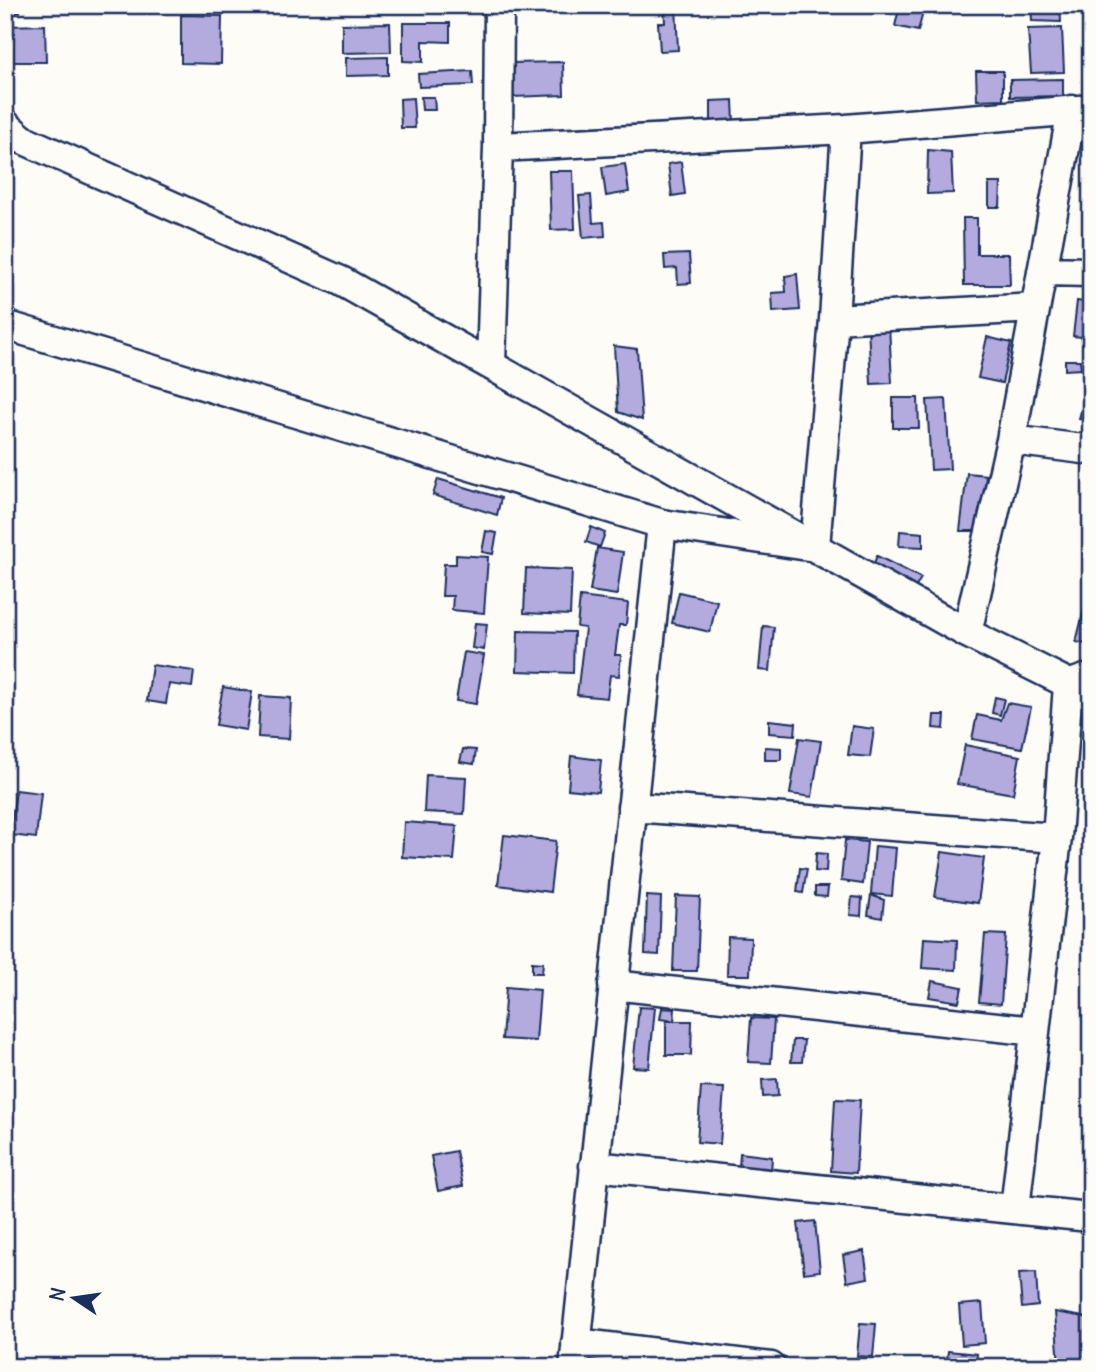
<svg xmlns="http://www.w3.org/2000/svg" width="1096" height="1372" font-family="Delius,sans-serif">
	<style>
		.building { fill: #b3abdd; stroke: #1b2f5e; stroke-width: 2 }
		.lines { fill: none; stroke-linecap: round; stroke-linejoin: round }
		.minor-casing { stroke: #1b2f5e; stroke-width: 33 }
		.minor { stroke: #fdfcf7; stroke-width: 28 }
	</style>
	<rect width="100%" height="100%" fill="#fdfcf7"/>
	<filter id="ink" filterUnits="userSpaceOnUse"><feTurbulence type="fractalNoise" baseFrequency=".0143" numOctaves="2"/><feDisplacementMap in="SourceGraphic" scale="14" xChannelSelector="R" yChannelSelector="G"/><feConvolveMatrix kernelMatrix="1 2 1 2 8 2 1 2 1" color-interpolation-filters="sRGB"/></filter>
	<g filter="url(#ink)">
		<!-- building -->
		<path class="building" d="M 5,5 L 19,5 L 20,12 L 5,14 Z
			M 169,5 L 217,5 L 217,8 L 169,8 Z
			M 664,5 L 676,5 L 678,50 L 660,51 L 658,23 L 665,23 Z
			M 900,5 L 925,5 L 918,31 L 895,26 Z
			M 1031,5 L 1060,5 L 1061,22 L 1032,21 Z
			M 181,15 L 222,16 L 221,64 L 181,63 Z
			M 390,23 L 391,52 L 342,53 L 342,24 Z
			M 403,23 L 450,23 L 450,42 L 423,41 L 423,62 L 403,61 Z
			M 45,25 L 46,62 L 13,62 L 13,48 L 5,49 L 5,26 Z
			M 1062,28 L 1064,72 L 1031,73 L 1028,29 Z
			M 388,57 L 388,75 L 346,76 L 346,58 Z
			M 563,62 L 564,95 L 512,97 L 511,63 Z
			M 472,71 L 473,85 L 419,87 L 418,74 Z
			M 976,71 L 1003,71 L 1003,99 L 977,100 Z
			M 1063,79 L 1063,96 L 1010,97 L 1010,80 Z
			M 421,97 L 434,97 L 435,110 L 422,110 Z
			M 413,98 L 415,128 L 401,128 L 400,99 Z
			M 733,100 L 734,123 L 711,124 L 711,101 Z
			M 928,150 L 951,152 L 953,193 L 927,194 Z
			M 681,162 L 685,194 L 672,196 L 668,164 Z
			M 625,164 L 629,192 L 606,196 L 602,167 Z
			M 549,171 L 573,171 L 575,229 L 551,230 Z
			M 989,183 L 1001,183 L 1000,207 L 989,207 Z
			M 591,195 L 593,223 L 604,222 L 605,236 L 583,238 L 579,196 Z
			M 963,218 L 977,218 L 977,254 L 1009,254 L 1010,285 L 964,285 Z
			M 689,254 L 691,283 L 678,284 L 677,268 L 665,269 L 664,255 Z
			M 797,274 L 800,310 L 773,312 L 772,293 L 786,292 L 785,276 Z
			M 1077,301 L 1091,303 L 1091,338 L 1073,336 Z
			M 889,325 L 892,383 L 871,384 L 868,326 Z
			M 987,337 L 1011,343 L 1002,383 L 978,378 Z
			M 614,346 L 637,349 L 642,420 L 618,412 Z
			M 1065,360 L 1080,360 L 1081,369 L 1065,370 Z
			M 1086,392 L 1091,393 L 1091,421 L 1079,419 Z
			M 893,398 L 918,398 L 919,428 L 893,428 Z
			M 946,399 L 950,469 L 931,470 L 927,400 Z
			M 967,473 L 986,475 L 980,531 L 960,531 Z
			M 438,479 L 501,498 L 497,515 L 433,495 Z
			M 591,527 L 605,533 L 600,547 L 586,542 Z
			M 486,531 L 497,533 L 493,554 L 482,552 Z
			M 900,531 L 923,533 L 923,547 L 899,546 Z
			M 597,548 L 623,552 L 617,595 L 590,591 Z
			M 456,555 L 488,557 L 484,613 L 452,610 L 453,596 L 442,596 L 444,564 L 456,564 Z
			M 877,556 L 921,578 L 914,590 L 871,569 Z
			M 526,568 L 572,570 L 570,615 L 524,613 Z
			M 1091,582 L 1091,645 L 1076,642 Z
			M 679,592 L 717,601 L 710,632 L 672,623 Z
			M 580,597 L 628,603 L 626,625 L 619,625 L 615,655 L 621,655 L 619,676 L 610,675 L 607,698 L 577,695 L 585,628 L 577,627 Z
			M 475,623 L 487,624 L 484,650 L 472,648 Z
			M 763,626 L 774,627 L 770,671 L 759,670 Z
			M 518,631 L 574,632 L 573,673 L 517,671 Z
			M 464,652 L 484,655 L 476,704 L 456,701 Z
			M 152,665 L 194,671 L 192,687 L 169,684 L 166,704 L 147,701 Z
			M 223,687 L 252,692 L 246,730 L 216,725 Z
			M 260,696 L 291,698 L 289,739 L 258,737 Z
			M 995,697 L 1004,699 L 1000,715 L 992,713 Z
			M 1007,703 L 1031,707 L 1022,748 L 972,739 L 977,715 L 1001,720 Z
			M 934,715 L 945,715 L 944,729 L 933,728 Z
			M 769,720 L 796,723 L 795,735 L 769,733 Z
			M 852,726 L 874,729 L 870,757 L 848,755 Z
			M 799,738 L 821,741 L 812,797 L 790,794 Z
			M 965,745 L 1020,756 L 1013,794 L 957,784 Z
			M 765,747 L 781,748 L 781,760 L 765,760 Z
			M 463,749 L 476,750 L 474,764 L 460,762 Z
			M 571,756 L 601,760 L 598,792 L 568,789 Z
			M 426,775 L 466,777 L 464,814 L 424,812 Z
			M 16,790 L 41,793 L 36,838 L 10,835 Z
			M 404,822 L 457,826 L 454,860 L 402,857 Z
			M 504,835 L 556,841 L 550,892 L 498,885 Z
			M 845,840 L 867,842 L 863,884 L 841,881 Z
			M 875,846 L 896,848 L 892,896 L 871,894 Z
			M 942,852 L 984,858 L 978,903 L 935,897 Z
			M 816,853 L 827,854 L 826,872 L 815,871 Z
			M 800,868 L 807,869 L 803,893 L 797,892 Z
			M 815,887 L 828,887 L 827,897 L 815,896 Z
			M 871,895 L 884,900 L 882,918 L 868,915 Z
			M 647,896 L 661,897 L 659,955 L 645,954 Z
			M 676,896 L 700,897 L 697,971 L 673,971 Z
			M 852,897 L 862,898 L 861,916 L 850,915 Z
			M 985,934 L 1006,935 L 1001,1004 L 979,1002 Z
			M 728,937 L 751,938 L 750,975 L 727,975 Z
			M 924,938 L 957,940 L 956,970 L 922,968 Z
			M 532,962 L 543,963 L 542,973 L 532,973 Z
			M 932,981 L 962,987 L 959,1002 L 929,997 Z
			M 506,987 L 540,990 L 536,1041 L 502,1039 Z
			M 639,1007 L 655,1008 L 649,1068 L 633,1067 Z
			M 662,1008 L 675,1009 L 674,1021 L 660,1019 Z
			M 751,1018 L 774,1019 L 771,1063 L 748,1062 Z
			M 666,1021 L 692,1021 L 691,1055 L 666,1055 Z
			M 793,1040 L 804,1040 L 802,1062 L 791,1062 Z
			M 777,1079 L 778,1096 L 763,1097 L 762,1080 Z
			M 701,1087 L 724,1088 L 720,1144 L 697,1142 Z
			M 835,1099 L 860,1100 L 856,1173 L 831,1171 Z
			M 456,1151 L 463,1186 L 438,1191 L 431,1156 Z
			M 740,1153 L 772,1157 L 771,1172 L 739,1168 Z
			M 815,1221 L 820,1271 L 804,1273 L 798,1223 Z
			M 864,1251 L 868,1278 L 847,1282 L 843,1255 Z
			M 1036,1272 L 1038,1306 L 1022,1308 L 1019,1273 Z
			M 982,1303 L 985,1343 L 962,1345 L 959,1305 Z
			M 1055,1312 L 1090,1318 L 1091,1367 L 1059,1365 Z
			M 860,1323 L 876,1324 L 873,1357 L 857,1356 Z
			M 948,1351 L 977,1354 L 976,1367 L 946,1367 Z"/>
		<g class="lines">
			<defs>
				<path id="minor" d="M 5,124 L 22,139 L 341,281 L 967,633 L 1091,695
					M 498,147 L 846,129 L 1091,109
					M 1042,271 L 1091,272
					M 834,319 L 1035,308
					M 5,325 L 662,524 L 815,547 L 834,319 L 846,129
					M 491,364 L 498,147 L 499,5
					M 1011,440 L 1091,450
					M 967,633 L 1011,440 L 1072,110
					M 632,807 L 1057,838
					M 613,985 L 1035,1031
					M 594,1166 L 1080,1216
					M 1015,1209 L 1057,838 L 1068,685 L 1085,679
					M 576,1343 L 771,1367
					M 574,1367 L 662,524"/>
			</defs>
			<!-- minor casing -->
			<use href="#minor" class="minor-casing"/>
			<!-- minor -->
			<use href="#minor" class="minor"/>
		</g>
	</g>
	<!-- margin -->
	<rect width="1096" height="1372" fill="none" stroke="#fdfcf7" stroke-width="28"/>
	<rect x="14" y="14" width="1068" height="1344" fill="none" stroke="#1b2f5e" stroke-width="2.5" filter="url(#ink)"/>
	<!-- north arrow -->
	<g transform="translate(74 1298) rotate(283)" stroke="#fdfcf7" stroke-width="5" paint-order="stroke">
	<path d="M0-5L12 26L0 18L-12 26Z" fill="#1b2f5e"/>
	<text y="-10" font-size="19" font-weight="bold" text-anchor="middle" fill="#1b2f5e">N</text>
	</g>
</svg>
